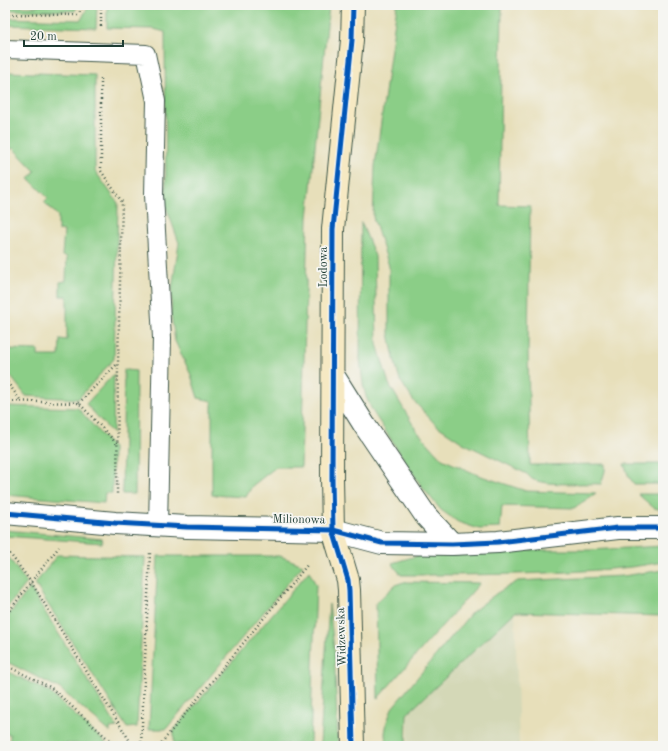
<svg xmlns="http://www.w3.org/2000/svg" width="668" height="751" font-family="'Old Standard TT',serif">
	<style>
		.built { fill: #d4d8b7 }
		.green { fill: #8bce87; stroke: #55865e }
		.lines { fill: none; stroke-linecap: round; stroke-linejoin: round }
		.lane-casing { stroke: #3d5548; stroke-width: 20 }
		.street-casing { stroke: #3d5548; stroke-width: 24 }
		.secondary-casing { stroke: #3d5548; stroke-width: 24 }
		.path { stroke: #3d5548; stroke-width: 2.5; stroke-dasharray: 1 3; stroke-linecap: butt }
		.lane { stroke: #fff; stroke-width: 18 }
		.street { stroke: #fff; stroke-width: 22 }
		.secondary { stroke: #f6e9c3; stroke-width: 22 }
		.cycleway-casing { stroke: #f6f6f2; stroke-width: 8 }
		.cycleway { stroke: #0057b8; stroke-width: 5 }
		.labels { text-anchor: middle; stroke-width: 3.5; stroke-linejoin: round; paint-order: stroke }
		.street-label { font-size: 12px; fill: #1f3d34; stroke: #f6f6f2 }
	</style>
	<rect width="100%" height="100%" fill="#f6f6f2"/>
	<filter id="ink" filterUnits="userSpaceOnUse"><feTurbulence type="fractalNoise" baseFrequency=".025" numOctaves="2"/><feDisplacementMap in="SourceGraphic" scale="8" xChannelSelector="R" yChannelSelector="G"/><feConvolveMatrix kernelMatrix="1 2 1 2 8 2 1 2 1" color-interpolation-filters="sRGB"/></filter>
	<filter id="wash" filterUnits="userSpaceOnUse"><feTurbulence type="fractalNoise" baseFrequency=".012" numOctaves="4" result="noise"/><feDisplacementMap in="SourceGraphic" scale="16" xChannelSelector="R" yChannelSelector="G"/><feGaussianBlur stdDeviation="0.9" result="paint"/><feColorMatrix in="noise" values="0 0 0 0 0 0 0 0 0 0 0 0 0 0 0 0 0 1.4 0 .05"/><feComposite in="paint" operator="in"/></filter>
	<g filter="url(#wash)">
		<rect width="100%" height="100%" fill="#e7dfba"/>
		<!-- built -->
		<path class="built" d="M 515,612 L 519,746 L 408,746 L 408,713 Z"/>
		<!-- green -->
		<path class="green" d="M 38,5 L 78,5 L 75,11 L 5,10 L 5,6 L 37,7 Z
			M 89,5 L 97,5 L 96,28 L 5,25 L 5,18 L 81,20 Z
			M 107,5 L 329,5 L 308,218 L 301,467 L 276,467 L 252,486 L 246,497 L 212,495 L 212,401 L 198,398 L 191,375 L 175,341 L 171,314 L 172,289 L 179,243 L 166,206 L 165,32 L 154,29 L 107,28 Z
			M 397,5 L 502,5 L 499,205 L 530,206 L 528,348 L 530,465 L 605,464 L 605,471 L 601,484 C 584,483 549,486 534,480 C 531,479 529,476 527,474 L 463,443 L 436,425 L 413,400 L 400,380 L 394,359 L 389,333 L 389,266 L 373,217 L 375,166 Z
			M 5,72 L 95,75 L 95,171 L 118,203 L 114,359 L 78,399 L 26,396 L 5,369 L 5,330 L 6,330 L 6,349 L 38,350 L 38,356 L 59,356 L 60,339 L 67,340 L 67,296 L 60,296 L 60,282 L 66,281 L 67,257 L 62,256 L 64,231 L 58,230 L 58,216 L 44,202 L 48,198 L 29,179 L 35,171 L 13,148 L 5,155 Z
			M 361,222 L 375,256 L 377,344 L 389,384 L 416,430 L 442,459 L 478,475 L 526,491 L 596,493 L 574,508 L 502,506 L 500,528 L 479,529 L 458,522 L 441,510 L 422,487 L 373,412 L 366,397 L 363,384 L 360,359 Z
			M 124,370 L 127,370 L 136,371 L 135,494 L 122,494 Z
			M 114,374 L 113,434 L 86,404 Z
			M 5,406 L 78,408 L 113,448 L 112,493 L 105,493 L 104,503 L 5,495 Z
			M 624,464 L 663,464 L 663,484 L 634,484 L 629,477 Z
			M 638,494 L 663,494 L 663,510 L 654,508 L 640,496 Z
			M 5,530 L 102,539 L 102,543 L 5,536 Z
			M 663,546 L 663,562 C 649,564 635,567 621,568 C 548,575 474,575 401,575 L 392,563 L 420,555 L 473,554 L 528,550 L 590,550 Z
			M 5,554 L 7,555 L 27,583 L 5,610 Z
			M 57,555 L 145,557 L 137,727 L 127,728 L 35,584 Z
			M 158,556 L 280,556 L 303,565 L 166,729 L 149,729 Z
			M 663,570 L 663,616 L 515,612 L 407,714 L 406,746 L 386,746 L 385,733 L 387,722 L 392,708 L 472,612 L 497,593 L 518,581 L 623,576 Z
			M 309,571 L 316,585 L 310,744 L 174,744 L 174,730 Z
			M 404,582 L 480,583 L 378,698 L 376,603 L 395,585 Z
			M 30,588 L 114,722 L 117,727 L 110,728 L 110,732 L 59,688 L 5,661 L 5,620 Z
			M 329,604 L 334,649 L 338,744 L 320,744 Z
			M 5,670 L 49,692 L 107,744 L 10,743 L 10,734 L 5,734 Z"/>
	</g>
	<g filter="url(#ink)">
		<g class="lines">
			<defs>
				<path id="lane" d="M 5,49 L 146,54 L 156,101 L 154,195 L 162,338 L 158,526"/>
				<path id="street" d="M 333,375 L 365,426 L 426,516 L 452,544
					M 5,513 L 115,523 L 187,527 L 333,530 L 382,543 L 452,544 L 498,542 L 618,528 L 663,528"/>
				<path id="secondary" d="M 353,5 L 352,40 L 333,229 L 332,478 L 333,530 L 348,580 L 349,590 L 353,746"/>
			</defs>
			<!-- lane casing -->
			<use href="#lane" class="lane-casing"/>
			<!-- street casing -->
			<use href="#street" class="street-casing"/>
			<!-- secondary casing -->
			<use href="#secondary" class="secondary-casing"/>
			<!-- path -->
			<path class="path" d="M 5,14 L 78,15 L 84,5
				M 101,26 L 101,5
				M 101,79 L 101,171 L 122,202 L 118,363 L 117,496
				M 5,264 L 7,264
				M 5,323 L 6,323
				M 5,379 L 21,401
				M 5,401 L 79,403 L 117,444
				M 79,403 L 118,363
				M 5,547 L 31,582 L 133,746
				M 5,617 L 31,582 L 59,547
				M 5,665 L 50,687 L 116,746
				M 141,746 L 150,553
				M 159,746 L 308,564"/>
			<!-- lane -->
			<use href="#lane" class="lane"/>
			<!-- street -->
			<use href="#street" class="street"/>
			<!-- secondary -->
			<use href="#secondary" class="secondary"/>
			<defs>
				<path id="cycleway" d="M 353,5 L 352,40 L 333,229 L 332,478 L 333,530 L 348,580 L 349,590 L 353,746
					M 5,513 L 115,523 L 187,527 L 333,530 L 382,543 L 452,544 L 498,542 L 618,528 L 663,528"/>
			</defs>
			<!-- cycleway casing -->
			<use href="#cycleway" class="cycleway-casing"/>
			<!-- cycleway -->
			<use href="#cycleway" class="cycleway"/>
		</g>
	</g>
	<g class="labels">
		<!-- street labels -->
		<g class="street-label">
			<text transform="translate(323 267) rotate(-90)" y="4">Lodowa</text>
			<text transform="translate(299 519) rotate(1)" y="4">Milionowa</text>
			<text transform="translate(341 637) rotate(-92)" y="4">Widzewska</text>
		</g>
	</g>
	<!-- margin -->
	<rect width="668" height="751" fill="none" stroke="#f6f6f2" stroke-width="20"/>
	<!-- scale -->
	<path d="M24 40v6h99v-6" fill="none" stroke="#1f3d34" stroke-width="2"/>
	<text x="30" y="40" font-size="12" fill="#1f3d34" stroke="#f6f6f2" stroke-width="3" paint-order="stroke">20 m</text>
</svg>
